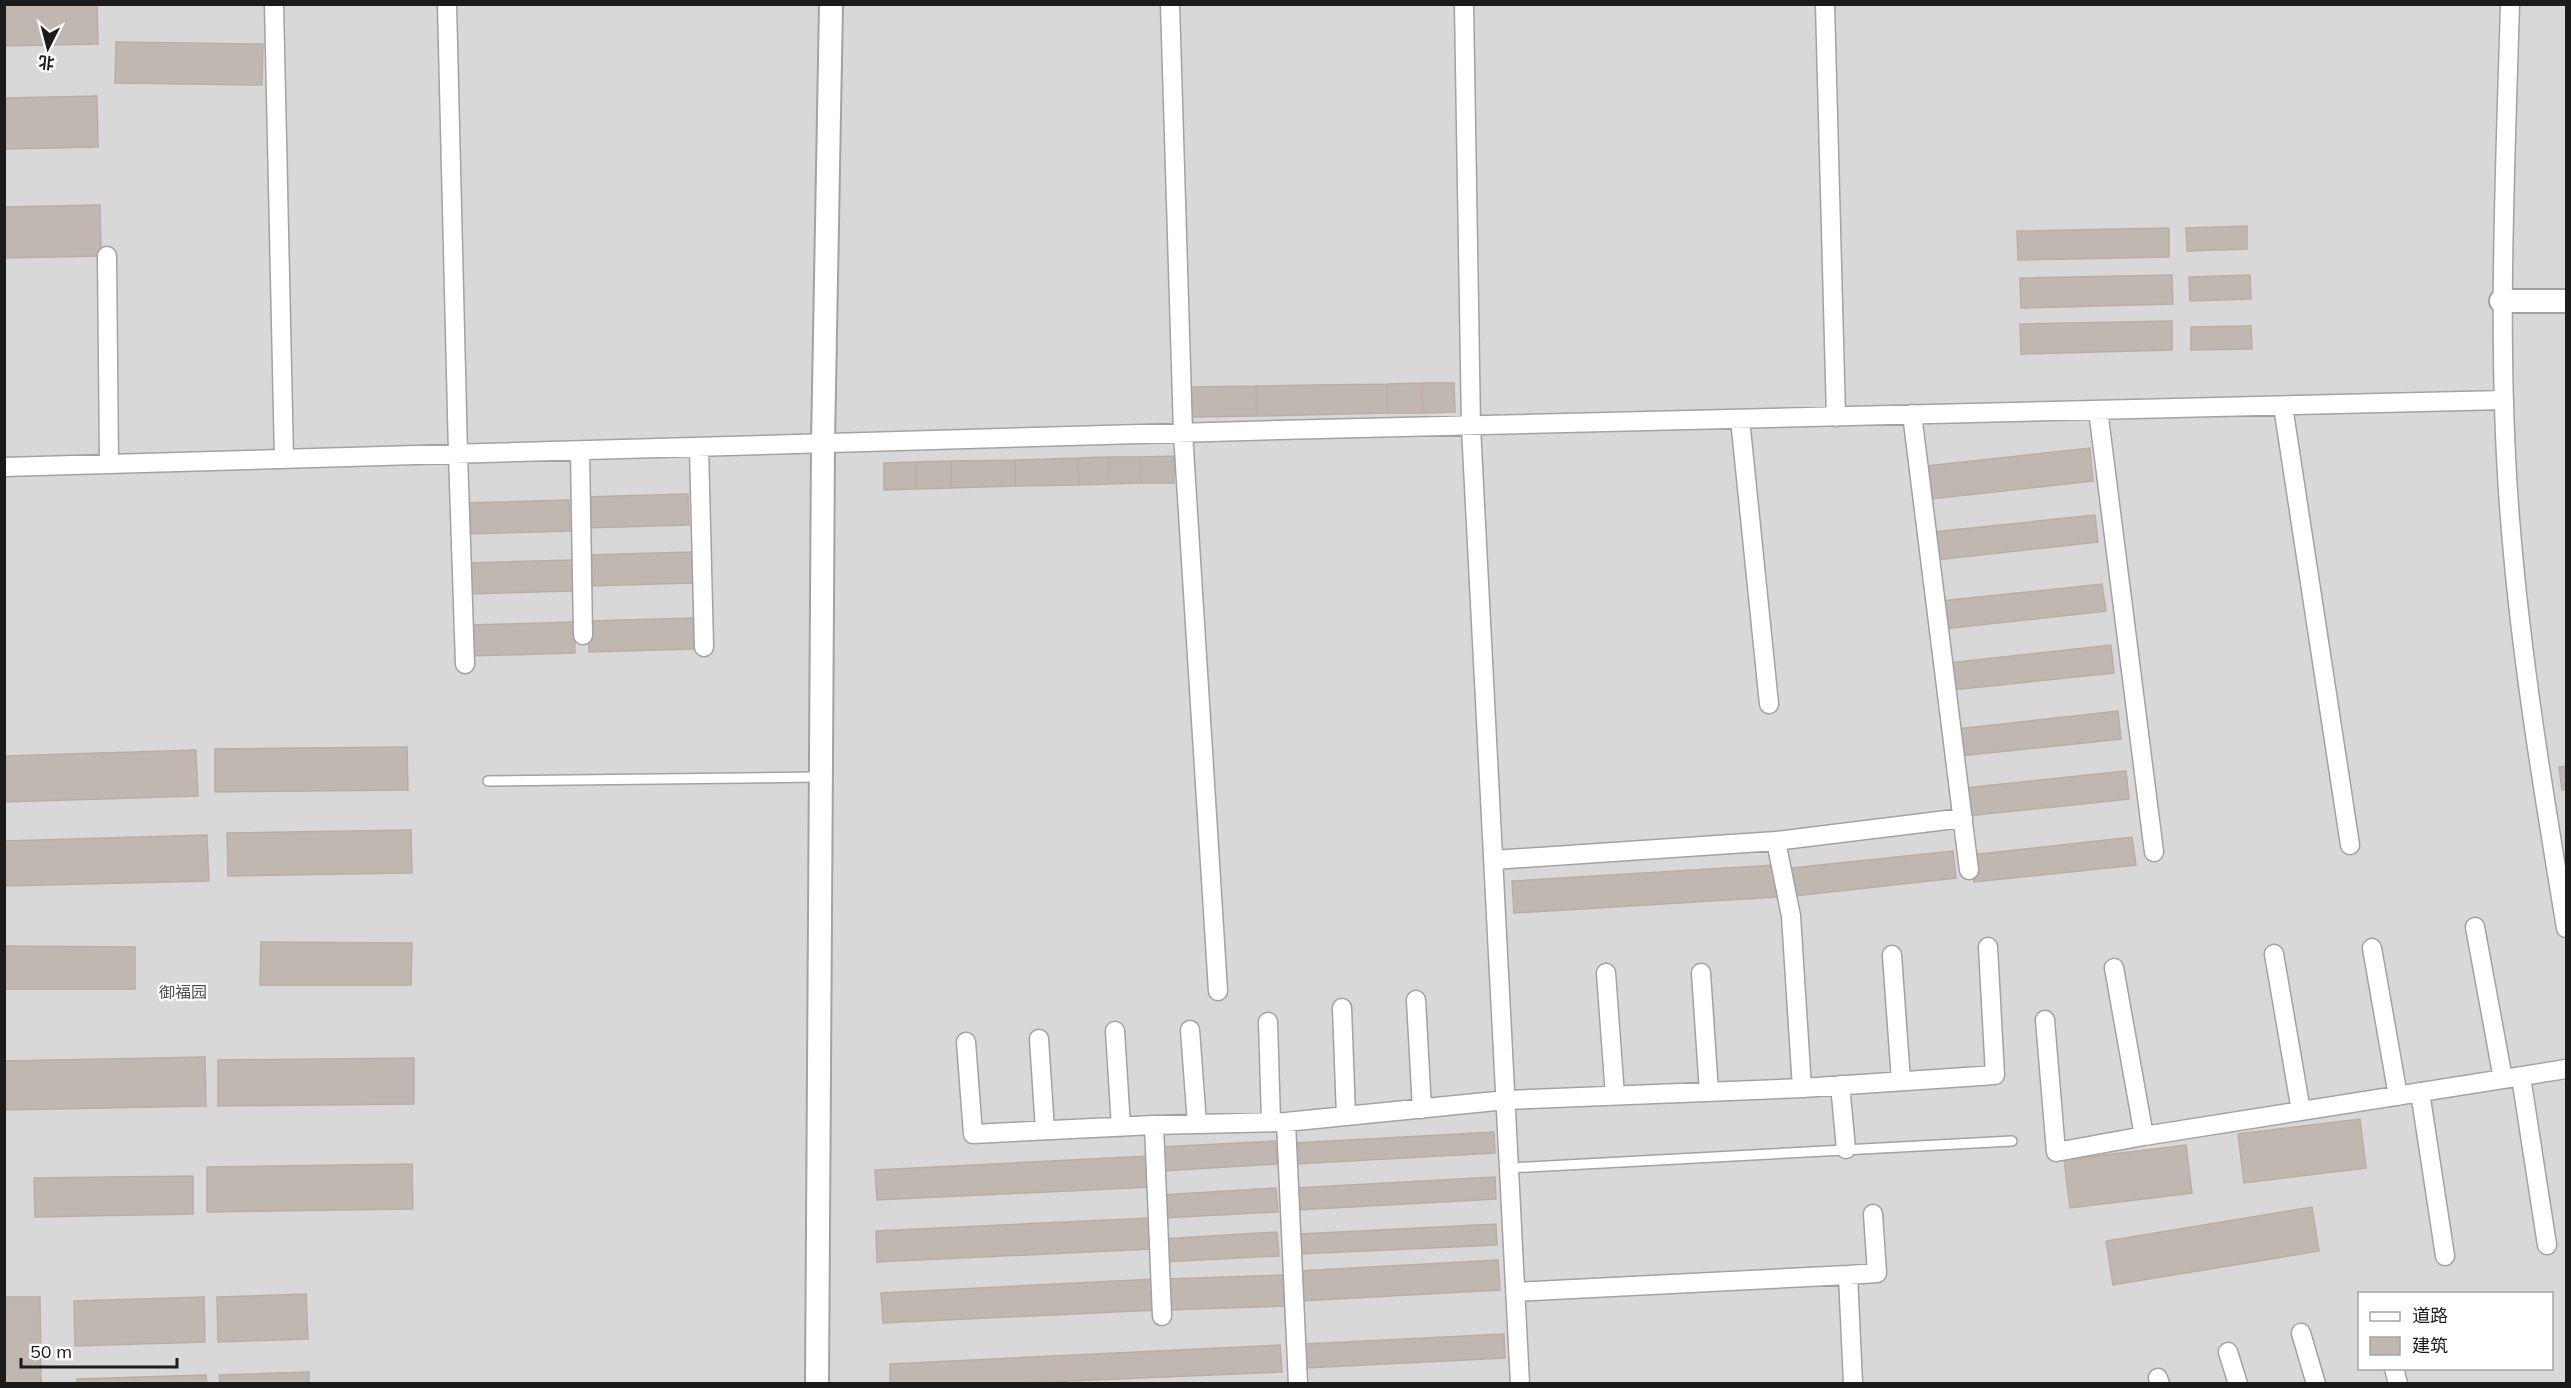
<svg xmlns="http://www.w3.org/2000/svg" width="2571" height="1388" font-family="Mulish,'Noto Sans SC',sans-serif">
	<style>
		.residential { fill: #d9d8d8; fill-rule: evenodd }
		.building { fill: #c0b7b0; stroke: #bcada4; stroke-width: 1.5 }
		.lines { fill: none; stroke-linecap: round; stroke-linejoin: round }
		.service-casing { stroke: #a2a2a2; stroke-width: 12 }
		.minor-casing { stroke: #a2a2a2; stroke-width: 21 }
		.tertiary-casing { stroke: #a2a2a2; stroke-width: 26 }
		.service { stroke: #fff; stroke-width: 9 }
		.minor { stroke: #fff; stroke-width: 18 }
		.tertiary { stroke: #fff; stroke-width: 22 }
		.labels { text-anchor: middle; stroke-width: 4.5; stroke-linejoin: round; paint-order: stroke }
		.neighbourhood-label { font-size: 16px; fill: #4e4e4e; stroke: #fff }
	</style>
	<rect width="100%" height="100%" fill="#ece7e1"/>
	<!-- residential -->
	<path class="residential" d="M 5,5 L 2566,5 L 2566,1383 L 5,1384 ZM 2360,1294 L 2552,1294 L 2552,1368 L 2360,1368 Z"/>
	<!-- building -->
	<path class="building" d="M 4,4 L 97,4 L 98,44 L 4,46 Z
		M 116,42 L 263,44 L 262,85 L 115,83 Z
		M 97,96 L 98,147 L 4,149 L 4,98 Z
		M 100,205 L 101,256 L 4,258 L 4,207 Z
		M 2247,226 L 2247,249 L 2187,251 L 2186,228 Z
		M 2169,228 L 2169,257 L 2018,260 L 2017,231 Z
		M 2172,275 L 2173,304 L 2021,308 L 2020,278 Z
		M 2250,275 L 2251,299 L 2190,301 L 2189,277 Z
		M 2172,321 L 2172,350 L 2021,354 L 2020,324 Z
		M 2251,326 L 2252,349 L 2191,350 L 2191,327 Z
		M 1422,383 L 1454,383 L 1455,412 L 1423,413 Z
		M 1422,383 L 1423,413 L 1387,413 L 1387,384 Z
		M 1387,384 L 1387,413 L 1257,416 L 1256,386 Z
		M 1256,386 L 1257,416 L 1190,417 L 1190,387 Z
		M 2090,448 L 2093,481 L 1931,499 L 1927,466 Z
		M 1174,456 L 1174,483 L 1141,483 L 1140,457 Z
		M 1108,457 L 1140,457 L 1141,483 L 1109,484 Z
		M 1108,457 L 1109,484 L 1079,485 L 1078,458 Z
		M 1078,458 L 1079,485 L 1015,486 L 1015,460 Z
		M 1015,460 L 1015,486 L 951,488 L 951,461 Z
		M 951,461 L 951,488 L 916,489 L 916,462 Z
		M 916,462 L 916,489 L 884,490 L 884,463 Z
		M 688,494 L 689,525 L 583,528 L 582,497 Z
		M 569,500 L 570,531 L 464,534 L 463,503 Z
		M 2095,515 L 2098,542 L 1936,560 L 1933,532 Z
		M 692,552 L 693,583 L 587,586 L 586,555 Z
		M 573,560 L 574,591 L 468,594 L 467,563 Z
		M 2102,584 L 2106,611 L 1944,629 L 1941,601 Z
		M 693,618 L 694,649 L 589,652 L 588,621 Z
		M 574,622 L 575,653 L 469,656 L 469,625 Z
		M 2111,645 L 2114,673 L 1952,690 L 1949,663 Z
		M 2118,711 L 2121,739 L 1960,756 L 1957,729 Z
		M 407,747 L 408,790 L 215,792 L 215,749 Z
		M 196,750 L 198,796 L 4,802 L 4,756 Z
		M 2566,766 L 2566,789 L 2562,790 L 2559,767 Z
		M 2126,771 L 2129,799 L 1967,816 L 1964,788 Z
		M 411,830 L 412,873 L 228,876 L 227,833 Z
		M 207,835 L 209,881 L 4,886 L 4,841 Z
		M 2132,837 L 2136,865 L 1974,882 L 1971,855 Z
		M 1953,851 L 1956,878 L 1795,896 L 1792,868 Z
		M 1775,865 L 1777,897 L 1514,913 L 1512,881 Z
		M 261,942 L 412,943 L 411,985 L 260,985 Z
		M 4,946 L 135,947 L 135,989 L 4,989 Z
		M 205,1057 L 206,1106 L 4,1110 L 4,1061 Z
		M 414,1058 L 414,1104 L 218,1106 L 218,1060 Z
		M 2360,1119 L 2366,1168 L 2244,1183 L 2238,1134 Z
		M 1494,1132 L 1495,1153 L 1295,1164 L 1294,1143 Z
		M 1276,1141 L 1277,1164 L 1162,1171 L 1160,1147 Z
		M 2186,1145 L 2192,1193 L 2070,1208 L 2064,1160 Z
		M 1149,1156 L 1151,1187 L 877,1200 L 875,1170 Z
		M 412,1164 L 413,1209 L 207,1212 L 207,1167 Z
		M 193,1176 L 193,1214 L 35,1217 L 34,1178 Z
		M 1495,1177 L 1496,1199 L 1297,1210 L 1295,1188 Z
		M 1276,1188 L 1278,1212 L 1162,1218 L 1161,1195 Z
		M 2312,1207 L 2319,1251 L 2113,1285 L 2106,1241 Z
		M 1150,1218 L 1151,1249 L 877,1262 L 876,1231 Z
		M 1496,1224 L 1497,1245 L 1300,1254 L 1300,1234 Z
		M 1277,1232 L 1279,1256 L 1163,1262 L 1162,1239 Z
		M 1498,1260 L 1500,1290 L 1300,1301 L 1299,1271 Z
		M 1283,1275 L 1284,1306 L 1168,1310 L 1167,1279 Z
		M 1155,1279 L 1157,1310 L 883,1323 L 881,1293 Z
		M 306,1294 L 308,1339 L 218,1342 L 217,1297 Z
		M 4,1297 L 40,1297 L 41,1384 L 4,1384 Z
		M 204,1297 L 205,1342 L 75,1346 L 74,1301 Z
		M 1504,1334 L 1505,1358 L 1306,1368 L 1305,1344 Z
		M 1280,1345 L 1282,1372 L 999,1384 L 890,1384 L 890,1364 Z
		M 309,1372 L 309,1384 L 220,1384 L 219,1375 Z
		M 206,1375 L 207,1384 L 77,1384 L 77,1379 Z"/>
	<g class="lines">
		<defs>
			<path id="service" d="M 488,781 L 821,777
				M 1509,1168 L 2012,1141"/>
			<path id="minor" d="M 274,4 L 284,459
				M 447,4 L 458,454 L 465,664
				M 1170,4 L 1183,433 L 1218,991
				M 1464,4 L 1471,427 L 1520,1384
				M 1825,4 L 1836,417
				M 2510,4 C 2505,180 2496,356 2511,531 C 2522,664 2544,796 2566,928
				M 107,256 L 109,464
				M 2283,406 L 2350,845
				M 2098,410 L 2154,852
				M 1912,414 L 1969,870
				M 1740,419 L 1769,704
				M 699,448 L 704,647
				M 580,451 L 583,635
				M 4,467 L 1278,430 L 2504,400
				M 1776,841 L 1791,916 L 1802,1088
				M 1493,860 L 1776,841 L 1963,818
				M 2475,927 L 2503,1079
				M 2372,948 L 2398,1096
				M 2274,954 L 2301,1111
				M 1892,955 L 1901,1081
				M 2114,968 L 2144,1136
				M 1606,973 L 1615,1096
				M 1701,973 L 1709,1092
				M 1416,1000 L 1422,1109
				M 1342,1008 L 1346,1116
				M 2045,1020 L 2056,1152 L 2144,1136 L 2566,1069
				M 1268,1022 L 1271,1122
				M 1190,1030 L 1197,1124
				M 1115,1031 L 1121,1127
				M 1039,1039 L 1045,1130
				M 966,1042 L 973,1134 L 1154,1125 L 1286,1122 L 1506,1100 L 1802,1088 L 1995,1075 L 1988,947
				M 2521,1077 L 2547,1245
				M 1840,1085 L 1846,1149
				M 2420,1092 L 2445,1256
				M 1286,1122 L 1298,1384
				M 1154,1125 L 1162,1316
				M 1515,1292 L 1848,1275
				M 2301,1333 L 2316,1384
				M 2228,1352 L 2238,1384
				M 2394,1368 L 2398,1384
				M 2158,1378 L 2160,1384
				M 1853,1384 L 1848,1275 L 1877,1273 L 1873,1214"/>
			<path id="tertiary" d="M 2501,301 L 2566,301
				M 817,1384 L 823,444 L 831,4"/>
		</defs>
		<!-- service casing -->
		<use href="#service" class="service-casing"/>
		<!-- minor casing -->
		<use href="#minor" class="minor-casing"/>
		<!-- tertiary casing -->
		<use href="#tertiary" class="tertiary-casing"/>
		<!-- service -->
		<use href="#service" class="service"/>
		<!-- minor -->
		<use href="#minor" class="minor"/>
		<!-- tertiary -->
		<use href="#tertiary" class="tertiary"/>
	</g>
	<g class="labels">
		<!-- neighbourhood labels -->
		<g class="neighbourhood-label">
			<text x="183" y="998">御福园</text>
		</g>
	</g>
	<!-- border -->
	<rect width="2571" height="1388" fill="none" stroke="#1b1b1b" stroke-width="12"/>
	<!-- legend -->
	<rect x="2358" y="1292" width="195" height="78" fill="#ffffff" stroke="#a4a4a4" stroke-width="1.5"/>
	<rect x="2370" y="1312" width="30" height="9" fill="#ffffff" stroke="#a4a4a4" stroke-width="1.5"/>
	<text x="2412" y="1322" font-size="18" fill="#1b1b1b">道路</text>
	<rect x="2370" y="1337" width="30" height="18" fill="#c0b7b0" stroke="#a4a4a4" stroke-width="1.5"/>
	<text x="2412" y="1352" font-size="18" fill="#1b1b1b">建筑</text>
	<!-- north arrow -->
	<g transform="translate(48 48) rotate(186)" stroke="#ffffff" stroke-width="4.5" paint-order="stroke">
	<path d="M0-4.5L10 22L0 15L-10 22Z" fill="#1b1b1b"/>
	<text y="-9" font-size="16" font-weight="bold" text-anchor="middle" fill="#1b1b1b">北</text>
	</g>
	<!-- scale -->
	<path d="M21 1358v9h156v-9" fill="none" stroke="#1b1b1b" stroke-width="3"/>
	<text x="30" y="1358" font-size="18" fill="#1b1b1b" stroke="#ffffff" stroke-width="4.5" paint-order="stroke">50 m</text>
</svg>
